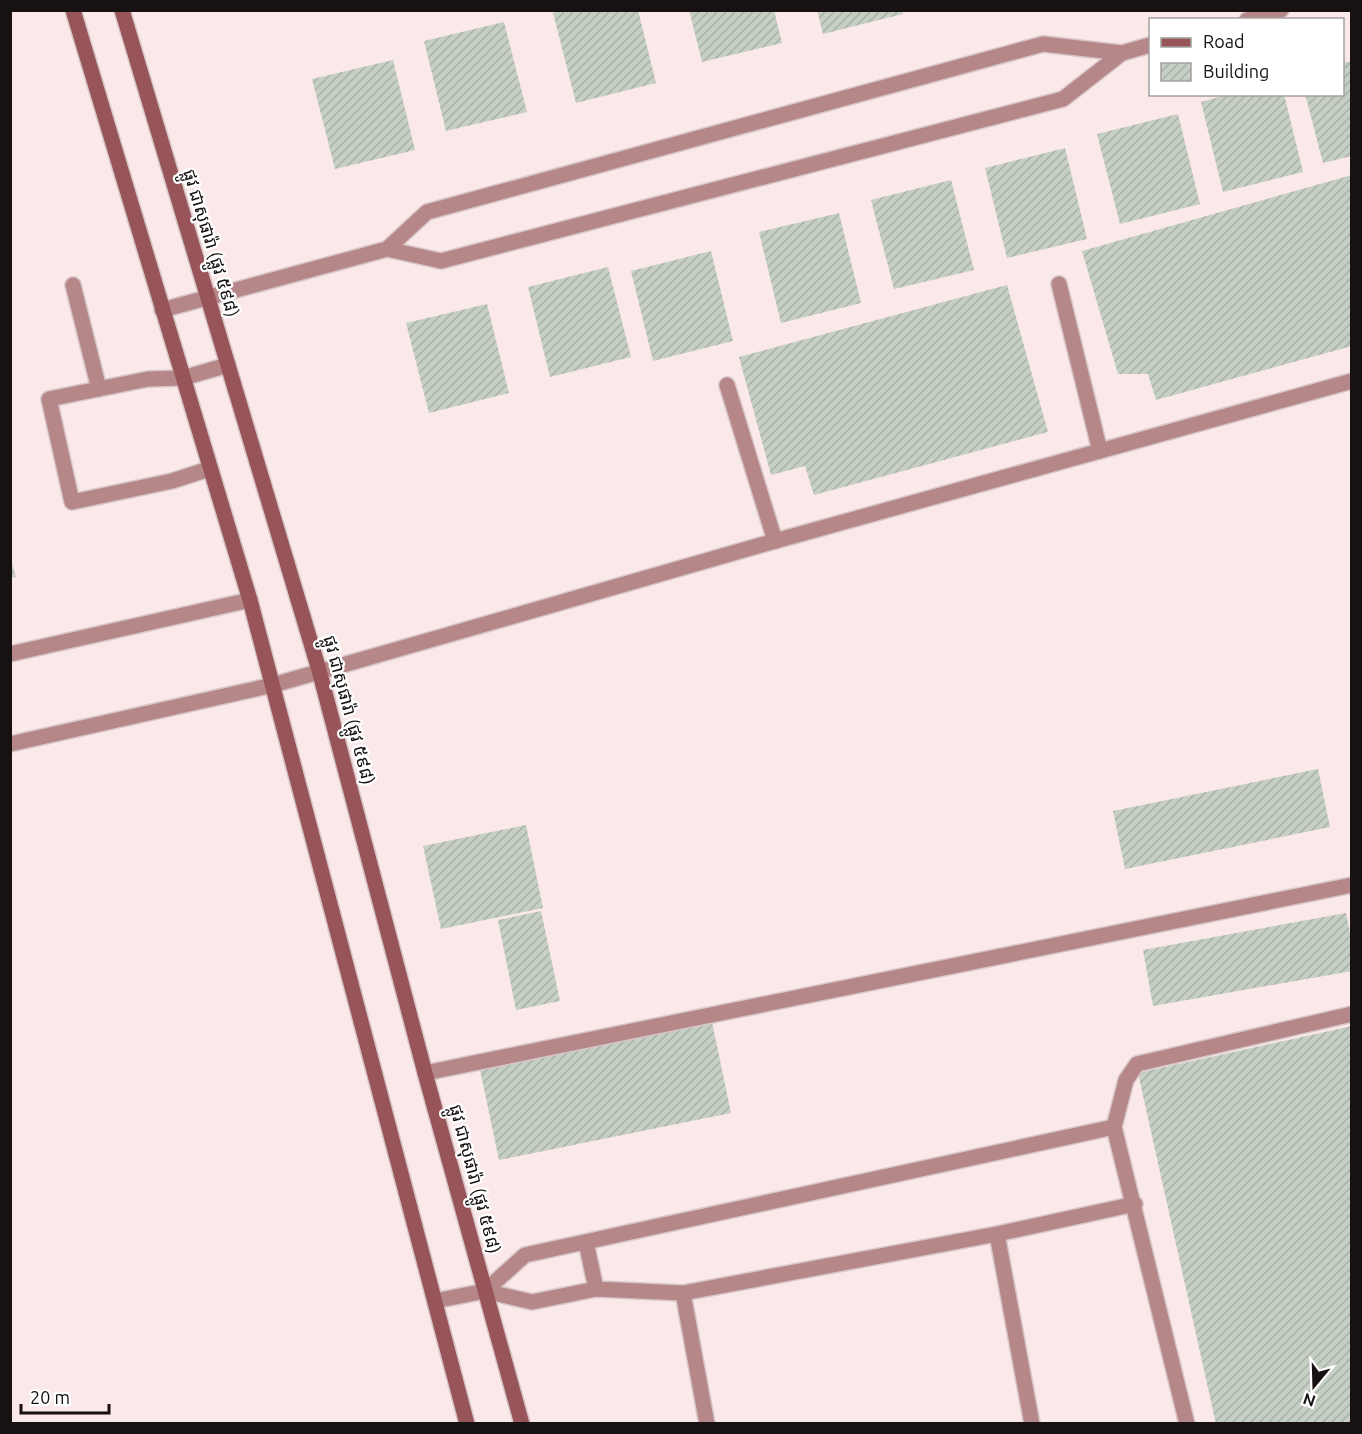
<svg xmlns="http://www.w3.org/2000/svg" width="1362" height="1434" font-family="Ubuntu,'Noto Sans Khmer',sans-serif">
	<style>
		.building { fill: url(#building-hatch) }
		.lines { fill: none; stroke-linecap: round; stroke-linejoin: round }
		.service-casing { stroke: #d7c6c7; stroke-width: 18 }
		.minor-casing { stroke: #d7c6c7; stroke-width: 18 }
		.secondary-casing { stroke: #d7c6c7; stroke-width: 18 }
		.service { stroke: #b68789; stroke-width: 15 }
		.minor { stroke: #b68789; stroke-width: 15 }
		.secondary { stroke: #975459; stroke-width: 15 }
		.labels { text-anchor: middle; stroke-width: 4.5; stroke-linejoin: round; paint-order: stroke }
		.street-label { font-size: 18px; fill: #171111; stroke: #fff }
	</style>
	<defs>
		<pattern id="building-hatch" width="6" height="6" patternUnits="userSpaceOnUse" patternTransform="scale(1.5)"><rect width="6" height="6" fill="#c6cfc3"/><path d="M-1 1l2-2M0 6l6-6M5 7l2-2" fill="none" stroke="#a9b1a6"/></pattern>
	</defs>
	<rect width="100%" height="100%" fill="#fbe9ea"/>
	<!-- building -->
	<path class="building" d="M 562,10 L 638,10 L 656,83 L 576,103 L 553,13 Z
		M 689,10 L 774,10 L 782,43 L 702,62 Z
		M 817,10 L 902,10 L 903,14 L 823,34 Z
		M 504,22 L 527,112 L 446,131 L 424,41 Z
		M 393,60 L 415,150 L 335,169 L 312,79 Z
		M 1352,61 L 1352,156 L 1323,163 L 1305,94 L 1342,94 L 1342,63 Z
		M 1230,94 L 1284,94 L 1303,172 L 1223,192 L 1201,102 Z
		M 1178,114 L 1200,204 L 1120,224 L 1097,134 Z
		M 1065,148 L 1087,239 L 1007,258 L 985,168 Z
		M 1352,175 L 1352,346 L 1156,400 L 1148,374 L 1118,374 L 1082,251 Z
		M 951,180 L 974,270 L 894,289 L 871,200 Z
		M 839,213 L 861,303 L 781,323 L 759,232 Z
		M 711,251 L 733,341 L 653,361 L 631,271 Z
		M 608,267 L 631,357 L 550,377 L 528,287 Z
		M 1007,285 L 1048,432 L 814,495 L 805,466 L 771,475 L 739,357 Z
		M 487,304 L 509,393 L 429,413 L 406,323 Z
		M 10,557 L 16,577 L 10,578 Z
		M 1318,769 L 1330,827 L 1125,869 L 1113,811 Z
		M 526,825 L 543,908 L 441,929 L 423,846 Z
		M 541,911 L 560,1001 L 516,1010 L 498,920 Z
		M 1346,913 L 1352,943 L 1352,971 L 1153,1006 L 1143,950 Z
		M 712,1022 L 731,1113 L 499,1160 L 480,1070 Z
		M 1352,1026 L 1352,1424 L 1216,1424 L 1138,1073 Z"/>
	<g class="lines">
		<defs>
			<path id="service" d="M 1059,284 L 1100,451
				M 73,285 L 99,389
				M 727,385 L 775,541
				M 209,469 L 172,481 L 72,502 L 49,399 L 148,379 L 183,378 L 228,365
				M 10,654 L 250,600
				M 10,744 L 273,685
				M 1114,1127 L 1126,1080 L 1137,1064 L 1352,1014
				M 997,1234 L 1135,1204
				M 586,1242 L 596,1289
				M 485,1291 L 525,1255 L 1114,1127 L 1187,1424
				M 683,1293 L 707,1424
				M 435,1301 L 485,1291 L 532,1302 L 596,1289 L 683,1293 L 997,1234 L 1032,1424"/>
			<path id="minor" d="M 1247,20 L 1281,10
				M 387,249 L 441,261 L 1063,99 L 1122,53
				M 162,310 L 387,249 L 427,212 L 1043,44 L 1122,53 L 1150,45
				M 273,685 L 775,541 L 1352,381
				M 425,1073 L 1352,885"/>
			<path id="secondary" d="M 73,10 L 250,600 L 467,1424
				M 122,10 L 319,670 L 425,1073 L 522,1424"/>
		</defs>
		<!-- service casing -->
		<use href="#service" class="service-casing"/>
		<!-- minor casing -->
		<use href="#minor" class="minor-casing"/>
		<!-- secondary casing -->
		<use href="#secondary" class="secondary-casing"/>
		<!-- service -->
		<use href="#service" class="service"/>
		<!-- minor -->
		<use href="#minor" class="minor"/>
		<!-- secondary -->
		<use href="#secondary" class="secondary"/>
	</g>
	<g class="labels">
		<!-- street labels -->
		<g class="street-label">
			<text transform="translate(211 243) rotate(73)" y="6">ផ្លូវ ជាសុផារ៉ា (ផ្លូវ ៥៩៨)</text>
			<text transform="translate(349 710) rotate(75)" y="6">ផ្លូវ ជាសុផារ៉ា (ផ្លូវ ៥៩៨)</text>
			<text transform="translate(475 1179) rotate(75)" y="6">ផ្លូវ ជាសុផារ៉ា (ផ្លូវ ៥៩៨)</text>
		</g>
	</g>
	<!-- border -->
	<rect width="1362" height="1434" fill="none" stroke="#171111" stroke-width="24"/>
	<!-- legend -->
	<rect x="1149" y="18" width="195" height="78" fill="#ffffff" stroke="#a2a0a0" stroke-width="1.5"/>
	<rect x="1161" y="38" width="30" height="9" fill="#975459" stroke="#a2a0a0" stroke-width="1.5"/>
	<text x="1203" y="48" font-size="18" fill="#171111">Road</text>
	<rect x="1161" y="63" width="30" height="18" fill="url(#building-hatch)" stroke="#a2a0a0" stroke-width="1.5"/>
	<text x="1203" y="78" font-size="18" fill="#171111">Building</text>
	<!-- north arrow -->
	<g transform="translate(1314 1386) rotate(199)" stroke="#ffffff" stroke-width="4.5" paint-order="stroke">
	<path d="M0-4.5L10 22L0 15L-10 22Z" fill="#171111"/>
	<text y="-9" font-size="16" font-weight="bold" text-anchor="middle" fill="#171111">N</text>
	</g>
	<!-- scale -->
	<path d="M21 1404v9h88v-9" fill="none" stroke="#171111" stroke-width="3"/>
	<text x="30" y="1404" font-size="18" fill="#171111" stroke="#ffffff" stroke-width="4.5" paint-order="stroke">20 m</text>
</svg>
